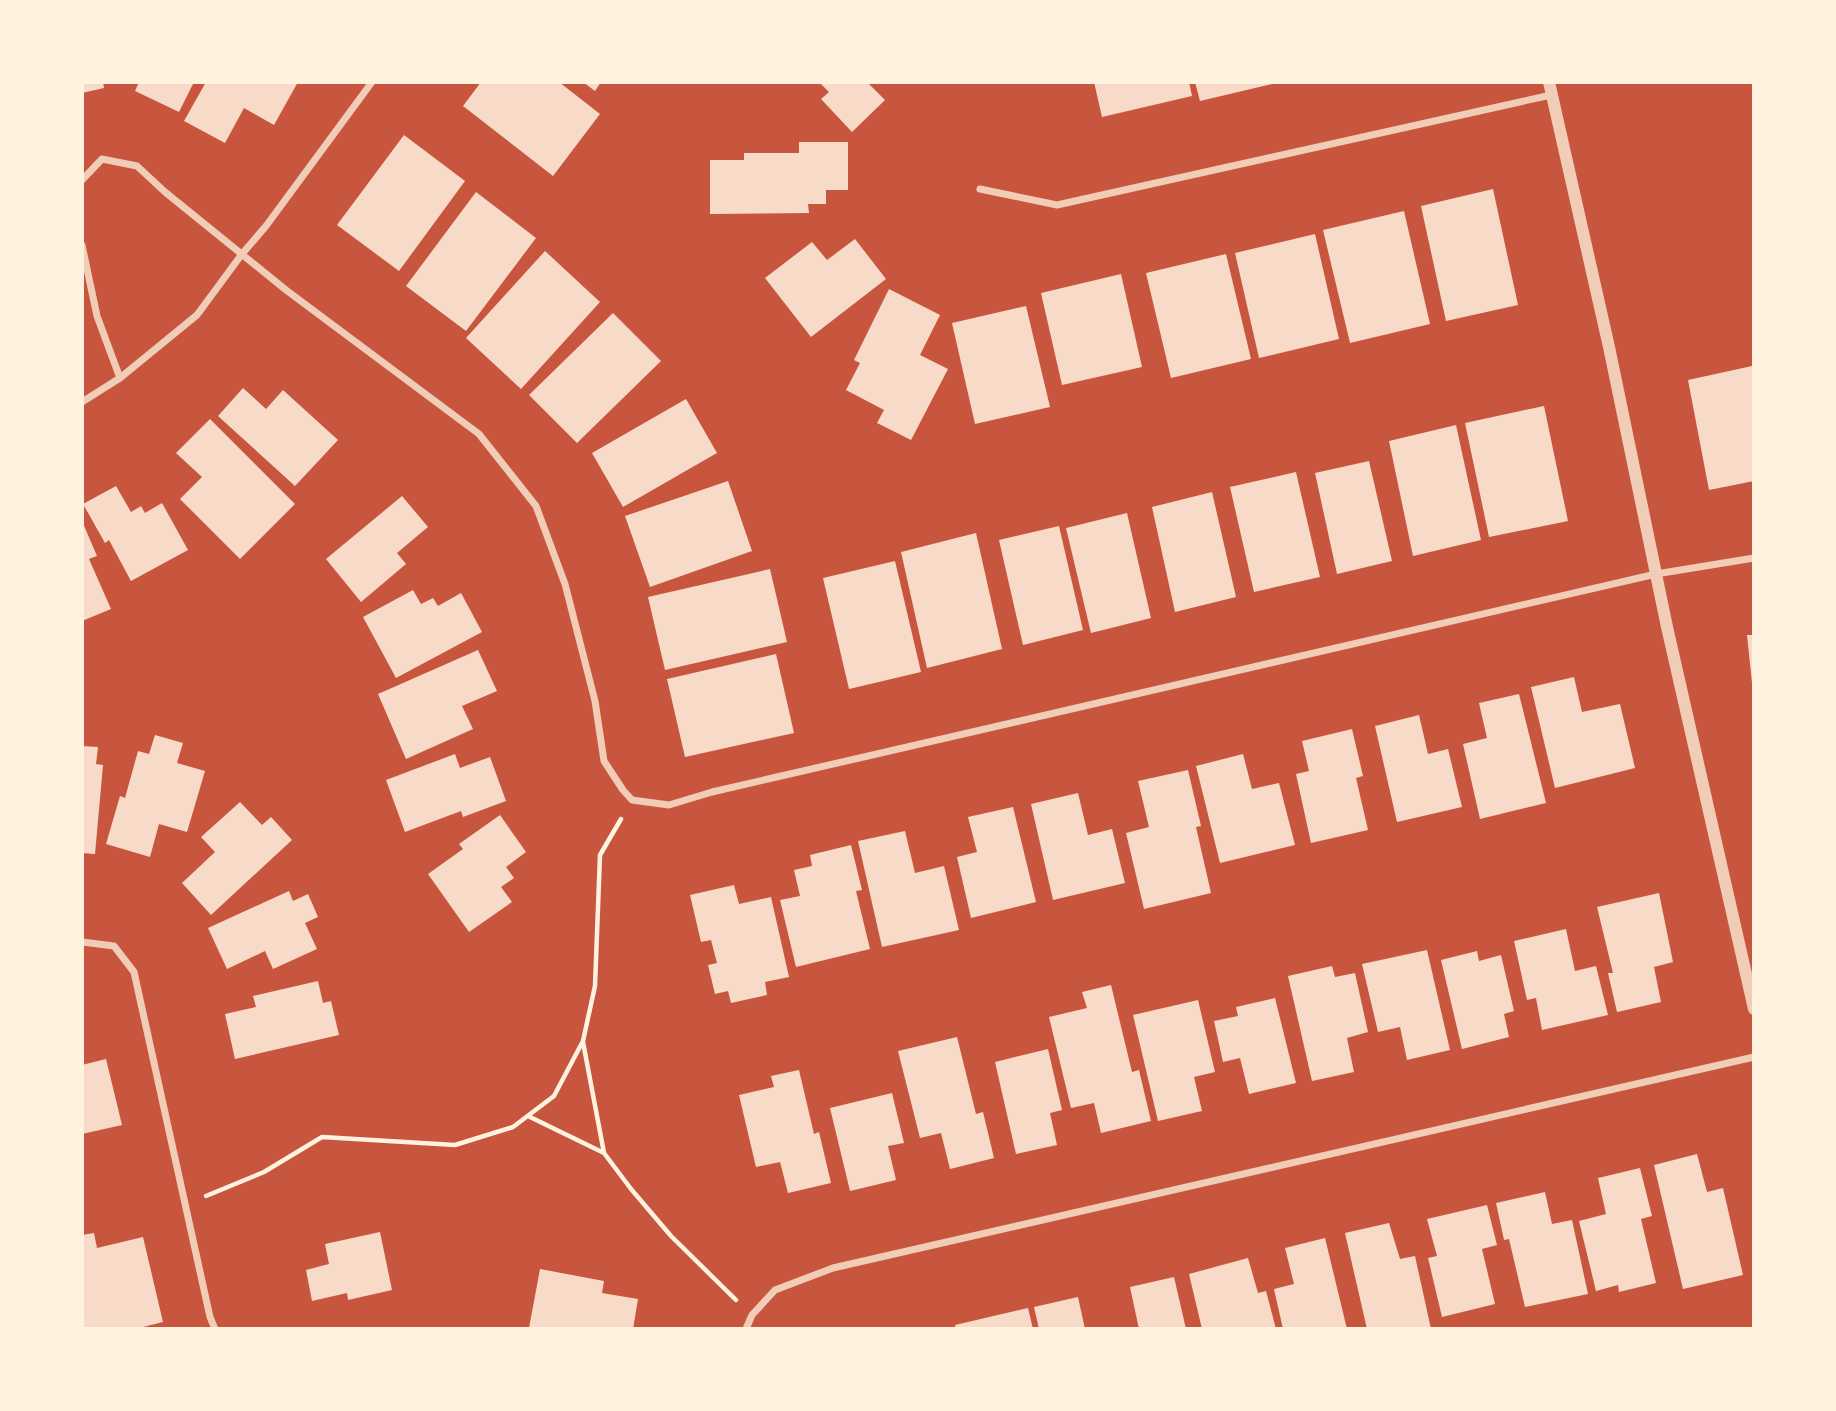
<svg xmlns="http://www.w3.org/2000/svg" width="1836" height="1411" font-family="Karla,sans-serif">
	<style>
		.building { fill: #f7dbc8 }
		.lines { fill: none; stroke-linecap: round; stroke-linejoin: round }
		.path { stroke: #fff3e0; stroke-width: 4.5 }
		.minor { stroke: #f1ccb7; stroke-width: 7 }
		.tertiary { stroke: #f1ccb7; stroke-width: 12 }
	</style>
	<rect width="100%" height="100%" fill="#c8553d"/>
	<!-- building -->
	<path class="building" d="M 82,82 L 103,82 L 104,88 L 82,93 Z
		M 139,82 L 194,82 L 179,112 L 135,91 Z
		M 206,82 L 298,82 L 274,125 L 244,108 L 225,143 L 184,121 Z
		M 481,82 L 559,82 L 600,114 L 553,176 L 463,106 Z
		M 583,82 L 601,82 L 595,91 Z
		M 819,82 L 867,82 L 885,100 L 852,132 L 821,99 L 829,92 Z
		M 1094,82 L 1189,82 L 1192,96 L 1102,117 Z
		M 1195,82 L 1276,82 L 1276,83 L 1200,101 Z
		M 404,135 L 465,181 L 399,271 L 337,225 Z
		M 799,142 L 848,142 L 848,190 L 826,190 L 826,204 L 808,204 L 809,213 L 710,214 L 710,160 L 744,160 L 744,153 L 799,153 Z
		M 1493,189 L 1518,305 L 1446,321 L 1421,206 Z
		M 476,192 L 536,238 L 466,331 L 406,286 Z
		M 1404,211 L 1430,324 L 1350,343 L 1323,230 Z
		M 1315,234 L 1339,339 L 1259,358 L 1235,253 Z
		M 855,239 L 886,279 L 811,337 L 765,278 L 812,242 L 827,260 Z
		M 545,251 L 600,302 L 521,389 L 466,338 Z
		M 1226,254 L 1251,359 L 1171,378 L 1146,273 Z
		M 1121,274 L 1142,367 L 1062,385 L 1041,293 Z
		M 889,289 L 940,315 L 920,355 L 948,369 L 911,440 L 877,423 L 884,410 L 846,390 L 860,363 L 854,360 Z
		M 1026,306 L 1050,407 L 975,424 L 952,323 Z
		M 613,313 L 661,361 L 577,443 L 529,395 Z
		M 1752,366 L 1754,375 L 1754,481 L 1709,490 L 1688,380 Z
		M 243,388 L 266,409 L 283,390 L 338,440 L 295,486 L 218,416 Z
		M 686,399 L 717,453 L 623,507 L 592,453 Z
		M 1544,406 L 1568,521 L 1489,537 L 1465,423 Z
		M 210,419 L 295,504 L 240,559 L 180,499 L 202,477 L 176,453 Z
		M 1456,425 L 1481,540 L 1413,556 L 1389,441 Z
		M 1369,461 L 1392,561 L 1337,574 L 1315,473 Z
		M 1296,472 L 1320,577 L 1254,592 L 1230,487 Z
		M 728,481 L 752,551 L 650,587 L 625,516 Z
		M 116,486 L 131,512 L 141,506 L 145,513 L 162,503 L 188,550 L 131,581 L 109,540 L 105,543 L 83,504 Z
		M 1212,492 L 1236,597 L 1175,612 L 1152,507 Z
		M 402,496 L 428,527 L 397,553 L 406,564 L 361,602 L 326,559 Z
		M 1127,513 L 1151,618 L 1091,633 L 1066,528 Z
		M 82,521 L 97,556 L 89,559 L 111,609 L 82,621 Z
		M 1059,526 L 1083,630 L 1023,645 L 999,540 Z
		M 976,533 L 1002,649 L 927,668 L 901,552 Z
		M 895,561 L 921,672 L 849,689 L 823,578 Z
		M 770,569 L 787,642 L 665,670 L 648,597 Z
		M 413,590 L 421,604 L 433,598 L 438,606 L 461,593 L 482,632 L 396,678 L 363,617 Z
		M 1747,635 L 1754,635 L 1754,683 L 1752,683 Z
		M 478,650 L 497,691 L 462,706 L 473,729 L 406,759 L 378,694 Z
		M 776,654 L 794,733 L 685,757 L 667,679 Z
		M 1574,677 L 1582,712 L 1620,704 L 1635,768 L 1555,788 L 1531,687 Z
		M 1519,694 L 1546,803 L 1480,819 L 1463,744 L 1487,738 L 1479,703 Z
		M 1419,715 L 1428,754 L 1448,749 L 1462,807 L 1397,822 L 1375,726 Z
		M 1352,729 L 1363,776 L 1356,778 L 1368,830 L 1311,843 L 1296,774 L 1309,771 L 1302,741 Z
		M 155,735 L 183,743 L 177,763 L 205,771 L 187,832 L 159,824 L 150,857 L 106,844 L 120,796 L 125,798 L 138,751 L 149,754 Z
		M 82,746 L 98,747 L 96,764 L 103,765 L 95,854 L 82,853 Z
		M 455,754 L 460,768 L 490,757 L 506,801 L 463,817 L 461,811 L 405,832 L 386,780 Z
		M 1243,754 L 1252,789 L 1279,783 L 1295,845 L 1220,863 L 1196,766 Z
		M 1188,770 L 1201,826 L 1196,827 L 1211,893 L 1144,909 L 1126,833 L 1149,827 L 1138,781 Z
		M 1078,793 L 1088,835 L 1112,829 L 1125,883 L 1053,900 L 1031,804 Z
		M 240,802 L 262,825 L 271,817 L 292,840 L 211,915 L 182,883 L 215,852 L 201,837 Z
		M 1013,807 L 1036,902 L 971,918 L 957,857 L 977,852 L 968,817 Z
		M 500,815 L 526,852 L 506,867 L 514,878 L 501,887 L 512,902 L 469,932 L 428,874 L 463,849 L 459,844 Z
		M 905,831 L 915,873 L 944,866 L 959,930 L 882,947 L 858,841 Z
		M 851,845 L 862,890 L 856,891 L 870,949 L 796,967 L 780,900 L 800,896 L 794,870 L 812,866 L 810,855 Z
		M 734,885 L 739,904 L 771,897 L 789,977 L 765,982 L 767,995 L 731,1003 L 728,991 L 715,994 L 708,965 L 717,963 L 711,940 L 701,942 L 690,895 Z
		M 289,891 L 293,901 L 308,894 L 318,917 L 305,923 L 317,949 L 273,969 L 265,951 L 227,969 L 208,928 Z
		M 1659,893 L 1673,962 L 1654,967 L 1661,1002 L 1617,1012 L 1608,973 L 1613,973 L 1597,907 Z
		M 1566,929 L 1575,971 L 1596,966 L 1608,1015 L 1542,1030 L 1536,998 L 1527,1000 L 1514,941 Z
		M 1427,950 L 1450,1050 L 1407,1060 L 1400,1027 L 1378,1032 L 1362,964 Z
		M 1477,951 L 1479,961 L 1501,955 L 1514,1011 L 1504,1014 L 1509,1037 L 1462,1049 L 1441,960 Z
		M 1332,966 L 1335,977 L 1355,973 L 1368,1032 L 1347,1038 L 1354,1072 L 1312,1081 L 1288,976 Z
		M 318,981 L 323,1003 L 331,1001 L 339,1035 L 235,1059 L 225,1014 L 256,1007 L 253,996 Z
		M 1111,985 L 1132,1072 L 1139,1070 L 1151,1121 L 1101,1133 L 1094,1103 L 1071,1108 L 1049,1017 L 1087,1008 L 1082,992 Z
		M 1275,998 L 1296,1083 L 1249,1094 L 1240,1058 L 1223,1062 L 1214,1021 L 1238,1016 L 1236,1007 Z
		M 1198,1000 L 1215,1072 L 1194,1077 L 1202,1111 L 1158,1121 L 1133,1015 Z
		M 957,1037 L 976,1114 L 983,1112 L 994,1158 L 950,1169 L 941,1133 L 920,1138 L 898,1051 Z
		M 1048,1049 L 1062,1110 L 1050,1113 L 1057,1145 L 1016,1154 L 995,1062 Z
		M 106,1059 L 122,1125 L 82,1134 L 82,1065 Z
		M 799,1070 L 814,1134 L 819,1132 L 831,1183 L 788,1193 L 780,1162 L 756,1167 L 739,1095 L 774,1087 L 771,1076 Z
		M 892,1093 L 904,1143 L 888,1146 L 896,1180 L 850,1191 L 830,1108 Z
		M 1697,1154 L 1707,1192 L 1723,1188 L 1743,1275 L 1683,1289 L 1654,1165 Z
		M 1640,1168 L 1652,1216 L 1641,1219 L 1656,1283 L 1619,1292 L 1618,1285 L 1596,1291 L 1579,1221 L 1606,1214 L 1598,1178 Z
		M 1545,1192 L 1552,1224 L 1572,1220 L 1588,1294 L 1525,1307 L 1509,1239 L 1504,1240 L 1496,1203 Z
		M 1487,1205 L 1497,1245 L 1482,1249 L 1495,1304 L 1442,1317 L 1428,1258 L 1437,1256 L 1427,1219 Z
		M 1389,1223 L 1400,1259 L 1415,1256 L 1431,1329 L 1367,1329 L 1345,1233 Z
		M 380,1232 L 392,1290 L 348,1300 L 347,1293 L 312,1301 L 306,1270 L 329,1264 L 325,1244 Z
		M 94,1233 L 97,1248 L 143,1237 L 163,1322 L 135,1329 L 82,1329 L 82,1235 Z
		M 1325,1238 L 1347,1329 L 1283,1329 L 1274,1289 L 1294,1284 L 1285,1248 Z
		M 1248,1258 L 1258,1293 L 1266,1291 L 1276,1329 L 1202,1329 L 1189,1274 Z
		M 540,1269 L 604,1281 L 602,1293 L 638,1299 L 633,1329 L 529,1328 Z
		M 1174,1277 L 1186,1329 L 1139,1329 L 1130,1287 Z
		M 1078,1297 L 1085,1329 L 1039,1329 L 1034,1307 Z
		M 1028,1308 L 1033,1329 L 956,1329 L 955,1325 Z"/>
	<g class="lines">
		<!-- path -->
		<path class="path" d="M 583,1042 L 604,1153
			M 528,1116 L 604,1153 L 631,1189 L 671,1236 L 736,1300
			M 206,1196 L 264,1172 L 322,1137 L 455,1145 L 513,1127 L 554,1096 L 583,1041 L 595,986 L 600,855 L 621,819"/>
		<!-- minor -->
		<path class="minor" d="M 82,180 L 102,159 L 137,166 L 165,192 L 286,290 L 479,434 L 536,506 L 565,584 L 595,701 L 604,761 L 623,790 L 632,800 L 669,805 L 712,792 L 1656,574 L 1754,558
			M 980,189 L 1057,205 L 1551,95
			M 82,245 L 97,316 L 120,378
			M 82,402 L 120,378 L 197,315 L 242,254 L 266,226 L 372,82
			M 82,942 L 114,946 L 134,972 L 210,1317 L 215,1329
			M 746,1329 L 752,1315 L 775,1290 L 833,1268 L 1754,1057"/>
		<!-- tertiary -->
		<path class="tertiary" d="M 1549,82 L 1609,347 L 1667,627 L 1754,1009"/>
	</g>
	<!-- border -->
	<rect width="1836" height="1411" fill="none" stroke="#fff3e0" stroke-width="168"/>
</svg>
